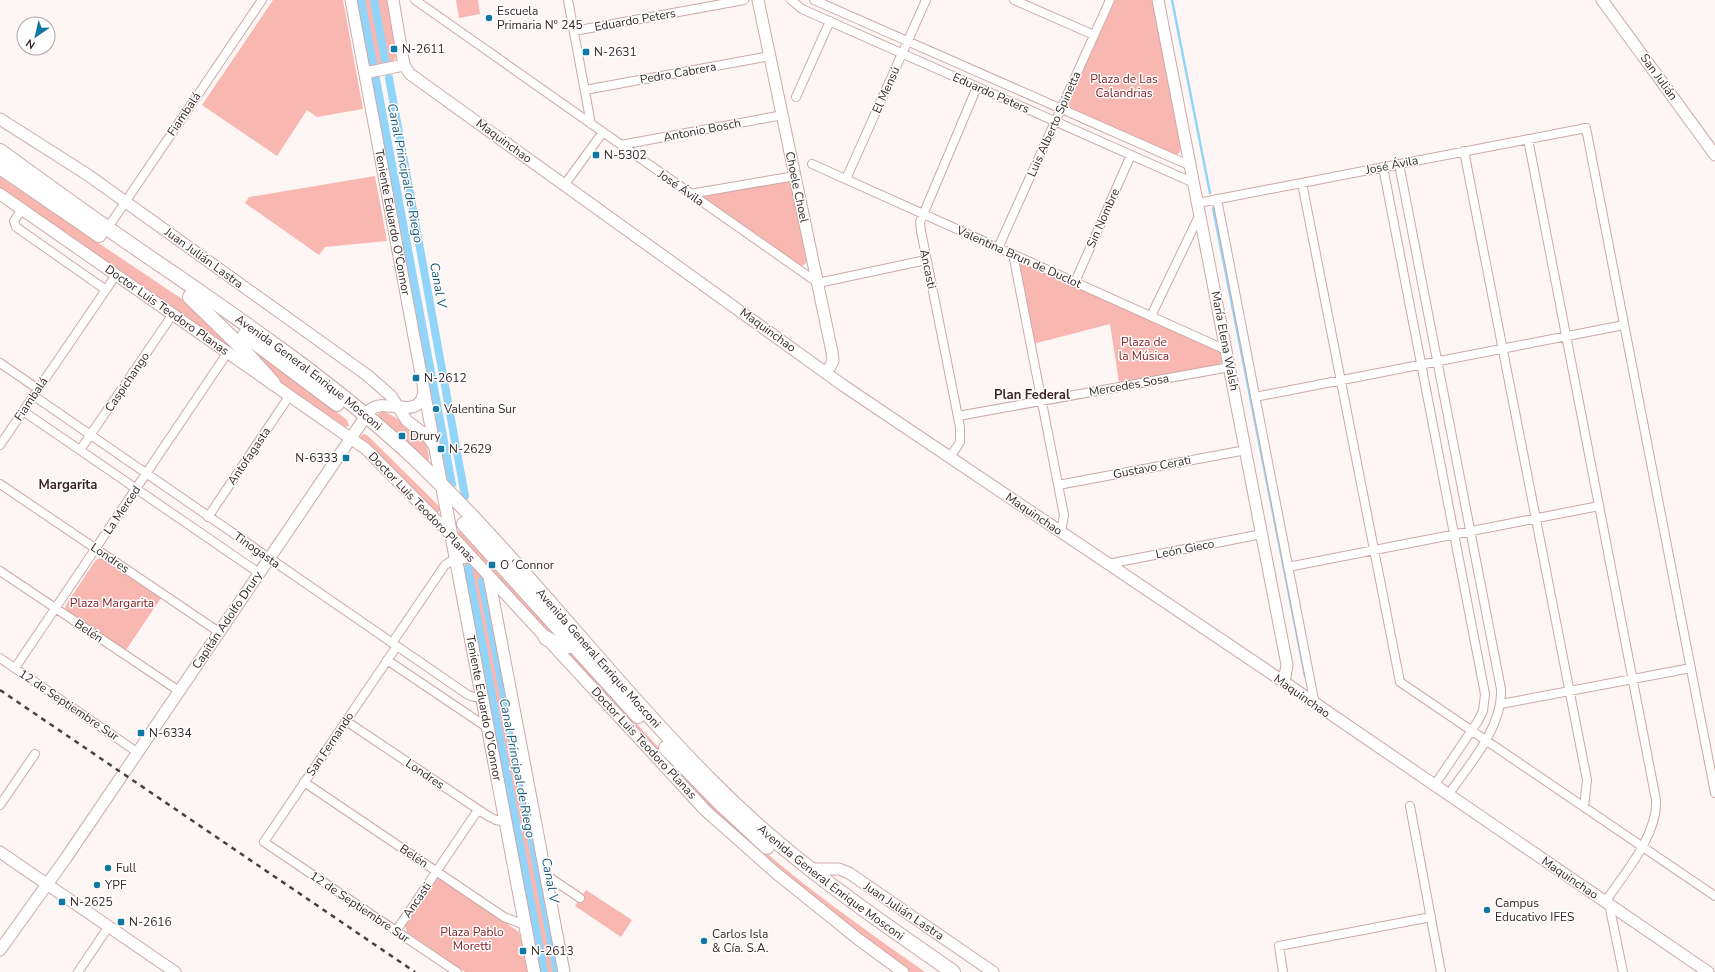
<svg xmlns="http://www.w3.org/2000/svg" width="1715" height="972" font-family="'Nunito Sans',sans-serif">
	<style>
		.green { fill: #f9b7b2 }
		.lines { fill: none; stroke-linecap: round; stroke-linejoin: round }
		.stream { stroke: #92d5fa; stroke-width: 2.5 }
		.canal { stroke: #92d5fa; stroke-width: 8 }
		.street-casing { stroke: #cca9a7; stroke-width: 10 }
		.secondary-casing { stroke: #cca9a7; stroke-width: 13 }
		.primary-casing { stroke: #cca9a7; stroke-width: 14 }
		.highway-casing { stroke: #cca9a7; stroke-width: 16 }
		.street { stroke: #fff; stroke-width: 8 }
		.secondary { stroke: #fff; stroke-width: 11 }
		.primary { stroke: #fff; stroke-width: 12 }
		.highway { stroke: #fff; stroke-width: 14 }
		.rail { stroke: #4b3f3e; stroke-width: 2.5; stroke-dasharray: 5 5; stroke-linecap: butt }
		.poi-dot { fill: #1078a3; stroke: #fff; stroke-width: 1.5 }
		.labels { text-anchor: middle; stroke-width: 3; stroke-linejoin: round; paint-order: stroke }
		.poi-label { font-size: 12px; fill: #362928; stroke: #fff; text-anchor: start }
		.street-label { font-size: 12px; fill: #362928; stroke: #fff }
		.park-label { font-size: 12px; fill: #852024; stroke: #fff }
		.water-label { font-size: 13px; font-style: italic; fill: #195c7b; stroke: #fff }
		.neighbourhood-label { font-size: 13px; font-weight: bold; fill: #3e2422; stroke: #fff }
	</style>
	<rect width="100%" height="100%" fill="#fdf6f5"/>
	<!-- green -->
	<path class="green" d="M 273,0 L 343,0 L 363,109 L 317,117 L 307,110 L 277,156 L 202,105 Z
		M 356,0 L 387,0 L 397,54 C 396,65 380,63 371,65 L 367,62 Z
		M 456,0 L 478,0 L 480,14 L 459,18 Z
		M 1114,0 L 1153,0 L 1181,146 L 1180,152 L 1177,155 L 1068,107 L 1069,101 Z
		M 375,176 L 387,241 L 325,247 L 319,255 L 245,203 L 249,197 Z
		M 0,177 L 188,303 L 256,367 L 0,189 Z
		M 788,181 L 794,186 L 807,258 L 806,263 L 801,267 L 702,198 L 704,195 Z
		M 1020,261 L 1222,352 L 1223,362 L 1217,365 L 1119,383 L 1110,324 L 1033,344 L 1018,264 Z
		M 243,343 L 286,373 L 347,420 L 349,426 L 344,427 L 276,380 Z
		M 384,411 C 395,417 412,428 421,436 C 426,441 431,456 428,463 L 377,417 L 379,413 Z
		M 363,434 L 367,435 L 439,506 L 441,509 L 437,513 L 359,438 Z
		M 461,529 L 562,640 L 555,642 L 459,538 L 458,532 Z
		M 100,558 L 104,559 L 161,598 L 126,650 L 68,611 L 65,608 L 67,603 L 96,560 Z
		M 468,563 L 470,564 L 484,578 L 560,972 L 538,972 L 463,565 Z
		M 564,650 L 571,651 C 631,717 689,785 756,844 C 809,891 867,931 925,972 L 908,972 L 879,951 L 723,822 Z
		M 437,879 L 443,880 L 519,932 L 529,972 L 465,972 L 407,932 L 405,926 L 407,923 Z
		M 586,890 L 632,920 L 621,937 L 575,906 Z"/>
	<g class="lines">
		<!-- stream -->
		<path class="stream" d="M 1172,0 L 1210,193
			M 1213,208 L 1305,676"/>
		<!-- canal -->
		<path class="canal" d="M 361,0 L 373,63
			M 374,0 L 385,60
			M 389,78 L 465,496
			M 376,79 L 452,484
			M 468,568 L 544,972
			M 482,581 L 557,972"/>
		<defs>
			<path id="street" d="M 415,0 L 818,283 L 926,260
				M 568,0 L 591,124
				M 791,0 L 802,9 L 1194,183
				M 814,0 L 1191,166
				M 1014,0 L 1094,35
				M 574,31 L 744,0
				M 585,90 L 770,56
				M 796,97 L 830,21
				M 1528,139 L 1656,800 C 1658,835 1624,874 1605,902
				M 621,145 L 783,115
				M 1464,151 L 1585,770 L 1587,780 L 1584,807
				M 812,164 L 1226,350
				M 1399,164 L 1501,689 C 1503,727 1469,765 1448,795
				M 1383,167 L 1485,694 L 1483,711 L 1478,721 L 1434,786
				M 846,179 L 926,0
				M 1302,183 L 1400,682 L 1715,896
				M 565,184 L 603,132
				M 690,194 L 795,176
				M 1217,199 L 1315,705
				M 1198,203 L 1586,128 L 1715,793
				M 22,209 L 14,221 L 16,227 L 106,290
				M 107,229 L 262,0
				M 998,248 L 1110,0
				M 1013,254 L 1064,515 L 1061,532
				M 1075,282 L 1131,155
				M 1151,316 L 1200,214
				M 0,363 L 38,389
				M 34,396 L 468,695 L 474,697 L 483,697
				M 1255,397 L 1624,325
				M 23,411 L 259,573
				M 958,416 L 1230,367
				M 0,445 L 116,275
				M 80,450 L 173,314
				M 950,457 L 960,442 L 960,427 L 921,231 L 920,222 L 977,87
				M 0,484 L 219,632
				M 1058,485 L 1246,450
				M 208,517 L 290,395
				M 1108,564 L 1262,534
				M 1288,567 L 1599,506
				M 0,571 L 179,691
				M 392,643 L 445,565 L 453,560 L 473,558
				M 397,646 L 264,842 L 457,972
				M 0,658 L 137,752
				M 387,660 L 488,728
				M 15,668 L 228,352
				M 1501,704 L 1691,668
				M 346,721 L 488,816 L 496,820 L 506,822
				M 304,782 L 504,917 L 525,925
				M 0,805 L 35,754
				M 1410,806 L 1441,972
				M 546,875 L 580,898
				M 1609,904 L 1623,972
				M 396,931 L 478,810
				M 78,972 L 109,926
				M 1283,972 L 1279,946 L 1431,917"/>
			<g id="secondary">
				<path id="s1" d="M 351,0 L 442,486"/>
				<path d="M 393,0 L 404,65 L 410,74 L 844,386 L 1284,682 L 1708,972"/>
				<path d="M 758,0 L 832,352 L 833,361 L 827,372"/>
				<path d="M 1158,0 L 1287,665 L 1284,682"/>
				<path d="M 1602,0 L 1715,155"/>
				<path d="M 365,73 L 404,65"/>
				<path d="M 0,119 L 88,175 L 367,375 L 391,396 L 407,421 L 427,436 L 433,444"/>
				<path d="M 0,194 L 366,449 L 453,537 L 706,811 L 776,873 L 858,939 L 903,972"/>
				<path d="M 489,577 L 564,972"/>
				<path d="M 0,852 L 175,972"/>
				<path d="M 808,869 L 839,869 L 849,873 L 993,972"/>
				<path d="M 0,950 L 66,858 L 370,410 C 385,396 420,423 424,391"/>
			</g>
			<g id="primary">
				<path id="s2" d="M 442,486 L 534,972"/>
			</g>
			<g id="highway">
				<path id="s3" d="M 0,151 C 56,192 113,233 171,272 C 255,330 338,387 413,457 C 520,559 609,679 714,784 C 786,857 869,914 953,972"/>
				<path d="M 0,167 L 99,235"/>
				<path d="M 190,297 L 236,342 L 273,383"/>
				<path d="M 245,335 L 337,404"/>
				<path d="M 464,524 L 638,716"/>
				<path d="M 546,638 L 560,646 L 574,646"/>
				<path d="M 666,748 L 723,806 L 767,847"/>
			</g>
		</defs>
		<!-- street casing -->
		<use href="#street" class="street-casing"/>
		<!-- secondary casing -->
		<use href="#secondary" class="secondary-casing"/>
		<!-- primary casing -->
		<use href="#primary" class="primary-casing"/>
		<!-- highway casing -->
		<use href="#highway" class="highway-casing"/>
		<!-- street -->
		<use href="#street" class="street"/>
		<!-- secondary -->
		<use href="#secondary" class="secondary"/>
		<!-- primary -->
		<use href="#primary" class="primary"/>
		<!-- highway -->
		<use href="#highway" class="highway"/>
		<!-- rail -->
		<path class="rail" d="M 0,690 L 415,972"/>
	</g>
	<!-- markers -->
	<g class="poi-dot">
		<circle cx="489" cy="18" r="4"/>
		<rect x="390" y="45" width="8" height="8" rx="2"/>
		<rect x="582" y="48" width="8" height="8" rx="2"/>
		<rect x="592" y="151" width="8" height="8" rx="2"/>
		<rect x="412" y="374" width="8" height="8" rx="2"/>
		<circle cx="436" cy="409" r="4"/>
		<rect x="398" y="432" width="8" height="8" rx="2"/>
		<rect x="437" y="445" width="8" height="8" rx="2"/>
		<rect x="342" y="454" width="8" height="8" rx="2"/>
		<rect x="488" y="561" width="8" height="8" rx="2"/>
		<rect x="137" y="729" width="8" height="8" rx="2"/>
		<circle cx="108" cy="868" r="4"/>
		<circle cx="97" cy="885" r="4"/>
		<rect x="58" y="898" width="8" height="8" rx="2"/>
		<circle cx="1487" cy="910" r="4"/>
		<rect x="117" y="918" width="8" height="8" rx="2"/>
		<circle cx="704" cy="941" r="4"/>
		<rect x="519" y="947" width="8" height="8" rx="2"/>
	</g>
	<g class="labels">
		<!-- poi labels -->
		<g class="poi-label">
			<text x="497" y="15">Escuela<tspan x="497" dy="14">Primaria N° 245</tspan></text>
			<text x="402" y="53">N-2611</text>
			<text x="594" y="56">N-2631</text>
			<text x="604" y="159">N-5302</text>
			<text x="424" y="382">N-2612</text>
			<text x="444" y="413">Valentina Sur</text>
			<text x="410" y="440">Drury</text>
			<text x="449" y="453">N-2629</text>
			<text x="338" y="462" text-anchor="end">N-6333</text>
			<text x="500" y="569">O´Connor</text>
			<text x="149" y="737">N-6334</text>
			<text x="116" y="872">Full</text>
			<text x="105" y="889">YPF</text>
			<text x="70" y="906">N-2625</text>
			<text x="1495" y="907">Campus<tspan x="1495" dy="14">Educativo IFES</tspan></text>
			<text x="129" y="926">N-2616</text>
			<text x="712" y="938">Carlos Isla<tspan x="712" dy="14">&amp; Cía. S.A.</tspan></text>
			<text x="531" y="955">N-2613</text>
		</g>
		<!-- street labels -->
		<g class="street-label">
			<text transform="translate(635 20) rotate(-10)" y="4">Eduardo Peters</text>
			<text transform="translate(678 73) rotate(-10)" y="4">Pedro Cabrera</text>
			<text transform="translate(1659 77) rotate(54)" y="4">San Julián</text>
			<text transform="translate(886 90) rotate(-66)" y="4">El Mensú</text>
			<text transform="translate(991 93) rotate(24)" y="4">Eduardo Peters</text>
			<text transform="translate(184 114) rotate(-56)" y="4">Fiambalá</text>
			<text transform="translate(1054 124) rotate(-66)" y="4">Luis Alberto Spinetta</text>
			<text transform="translate(702 130) rotate(-11)" y="4">Antonio Bosch</text>
			<text transform="translate(504 141) rotate(36)" y="4">Maquinchao</text>
			<text transform="translate(1392 165) rotate(-11)" y="4">José Ávila</text>
			<text transform="translate(797 187) rotate(78)" y="4">Choele Choel</text>
			<text transform="translate(681 188) rotate(35)" y="4">José Ávila</text>
			<text transform="translate(1103 218) rotate(-66)" y="4">Sin Nombre</text>
			<text dy="4" stroke="none"><textPath href="#s1" startOffset="226">Teniente Eduardo O'Connor</textPath></text>
			<text transform="translate(1019 257) rotate(24)" y="4">Valentina Brun de Duclot</text>
			<text transform="translate(204 258) rotate(36)" y="4">Juan Julián Lastra</text>
			<text transform="translate(928 269) rotate(78)" y="4">Ancasti</text>
			<text transform="translate(167 310) rotate(35)" y="4">Doctor Luis Teodoro Planas</text>
			<text transform="translate(768 330) rotate(36)" y="4">Maquinchao</text>
			<text transform="translate(1225 341) rotate(79)" y="4">María Elena Walsh</text>
			<text dy="4" stroke="none"><textPath href="#s3" startOffset="380">Avenida General Enrique Mosconi</textPath></text>
			<text transform="translate(127 382) rotate(-56)" y="4">Caspichango</text>
			<text transform="translate(1129 385) rotate(-10)" y="4">Mercedes Sosa</text>
			<text transform="translate(31 399) rotate(-56)" y="4">Fiambalá</text>
			<text transform="translate(249 456) rotate(-56)" y="4">Antofagasta</text>
			<text transform="translate(1152 467) rotate(-11)" y="4">Gustavo Cerati</text>
			<text transform="translate(422 507) rotate(46)" y="4">Doctor Luis Teodoro Planas</text>
			<text transform="translate(122 510) rotate(-56)" y="4">La Merced</text>
			<text transform="translate(1034 514) rotate(34)" y="4">Maquinchao</text>
			<text transform="translate(1185 549) rotate(-11)" y="4">León Gieco</text>
			<text transform="translate(257 550) rotate(35)" y="4">Tinogasta</text>
			<text transform="translate(110 558) rotate(34)" y="4">Londres</text>
			<text transform="translate(227 620) rotate(-56)" y="4">Capitán Adolfo Drury</text>
			<text transform="translate(89 631) rotate(34)" y="4">Belén</text>
			<text dy="4" stroke="none"><textPath href="#s3" startOffset="788">Avenida General Enrique Mosconi</textPath></text>
			<text transform="translate(1302 696) rotate(35)" y="4">Maquinchao</text>
			<text transform="translate(69 705) rotate(34)" y="4">12 de Septiembre Sur</text>
			<text dy="4" stroke="none"><textPath href="#s2" startOffset="226">Teniente Eduardo O'Connor</textPath></text>
			<text transform="translate(644 743) rotate(47)" y="4">Doctor Luis Teodoro Planas</text>
			<text transform="translate(330 744) rotate(-56)" y="4">San Fernando</text>
			<text transform="translate(425 774) rotate(34)" y="4">Londres</text>
			<text transform="translate(414 856) rotate(34)" y="4">Belén</text>
			<text transform="translate(1570 878) rotate(34)" y="4">Maquinchao</text>
			<text dy="4" stroke="none"><textPath href="#s3" startOffset="1112">Avenida General Enrique Mosconi</textPath></text>
			<text transform="translate(417 900) rotate(-56)" y="4">Ancasti</text>
			<text transform="translate(360 907) rotate(34)" y="4">12 de Septiembre Sur</text>
			<text transform="translate(904 911) rotate(34)" y="4">Juan Julián Lastra</text>
		</g>
		<!-- park labels -->
		<g class="park-label">
			<text x="1124" y="83">Plaza de Las<tspan x="1124" dy="14">Calandrias</tspan></text>
			<text x="1144" y="346">Plaza de<tspan x="1144" dy="14">la Música</tspan></text>
			<text x="112" y="607">Plaza Margarita</text>
			<text x="472" y="936">Plaza Pablo<tspan x="472" dy="14">Moretti</tspan></text>
		</g>
		<!-- water labels -->
		<g class="water-label">
			<text transform="translate(406 173) rotate(79)" y="5">Canal Principal de Riego</text>
			<text transform="translate(439 285) rotate(80)" y="5">Canal V</text>
			<text transform="translate(518 768) rotate(79)" y="5">Canal Principal de Riego</text>
			<text transform="translate(551 880) rotate(79)" y="5">Canal V</text>
		</g>
		<!-- neighbourhood labels -->
		<g class="neighbourhood-label">
			<text x="1032" y="399">Plan Federal</text>
			<text x="68" y="489">Margarita</text>
		</g>
	</g>
	<!-- north arrow -->
	<g transform="translate(36 36) rotate(214)"><circle r="19" fill="#ffffff" stroke="#afa9a9"/>
	<path d="M0-3L7 15L0 10L-7 15Z" fill="#1078a3"/>
	<text y="-6" font-size="11" font-weight="bold" text-anchor="middle" fill="#362928">N</text>
	</g>
</svg>
